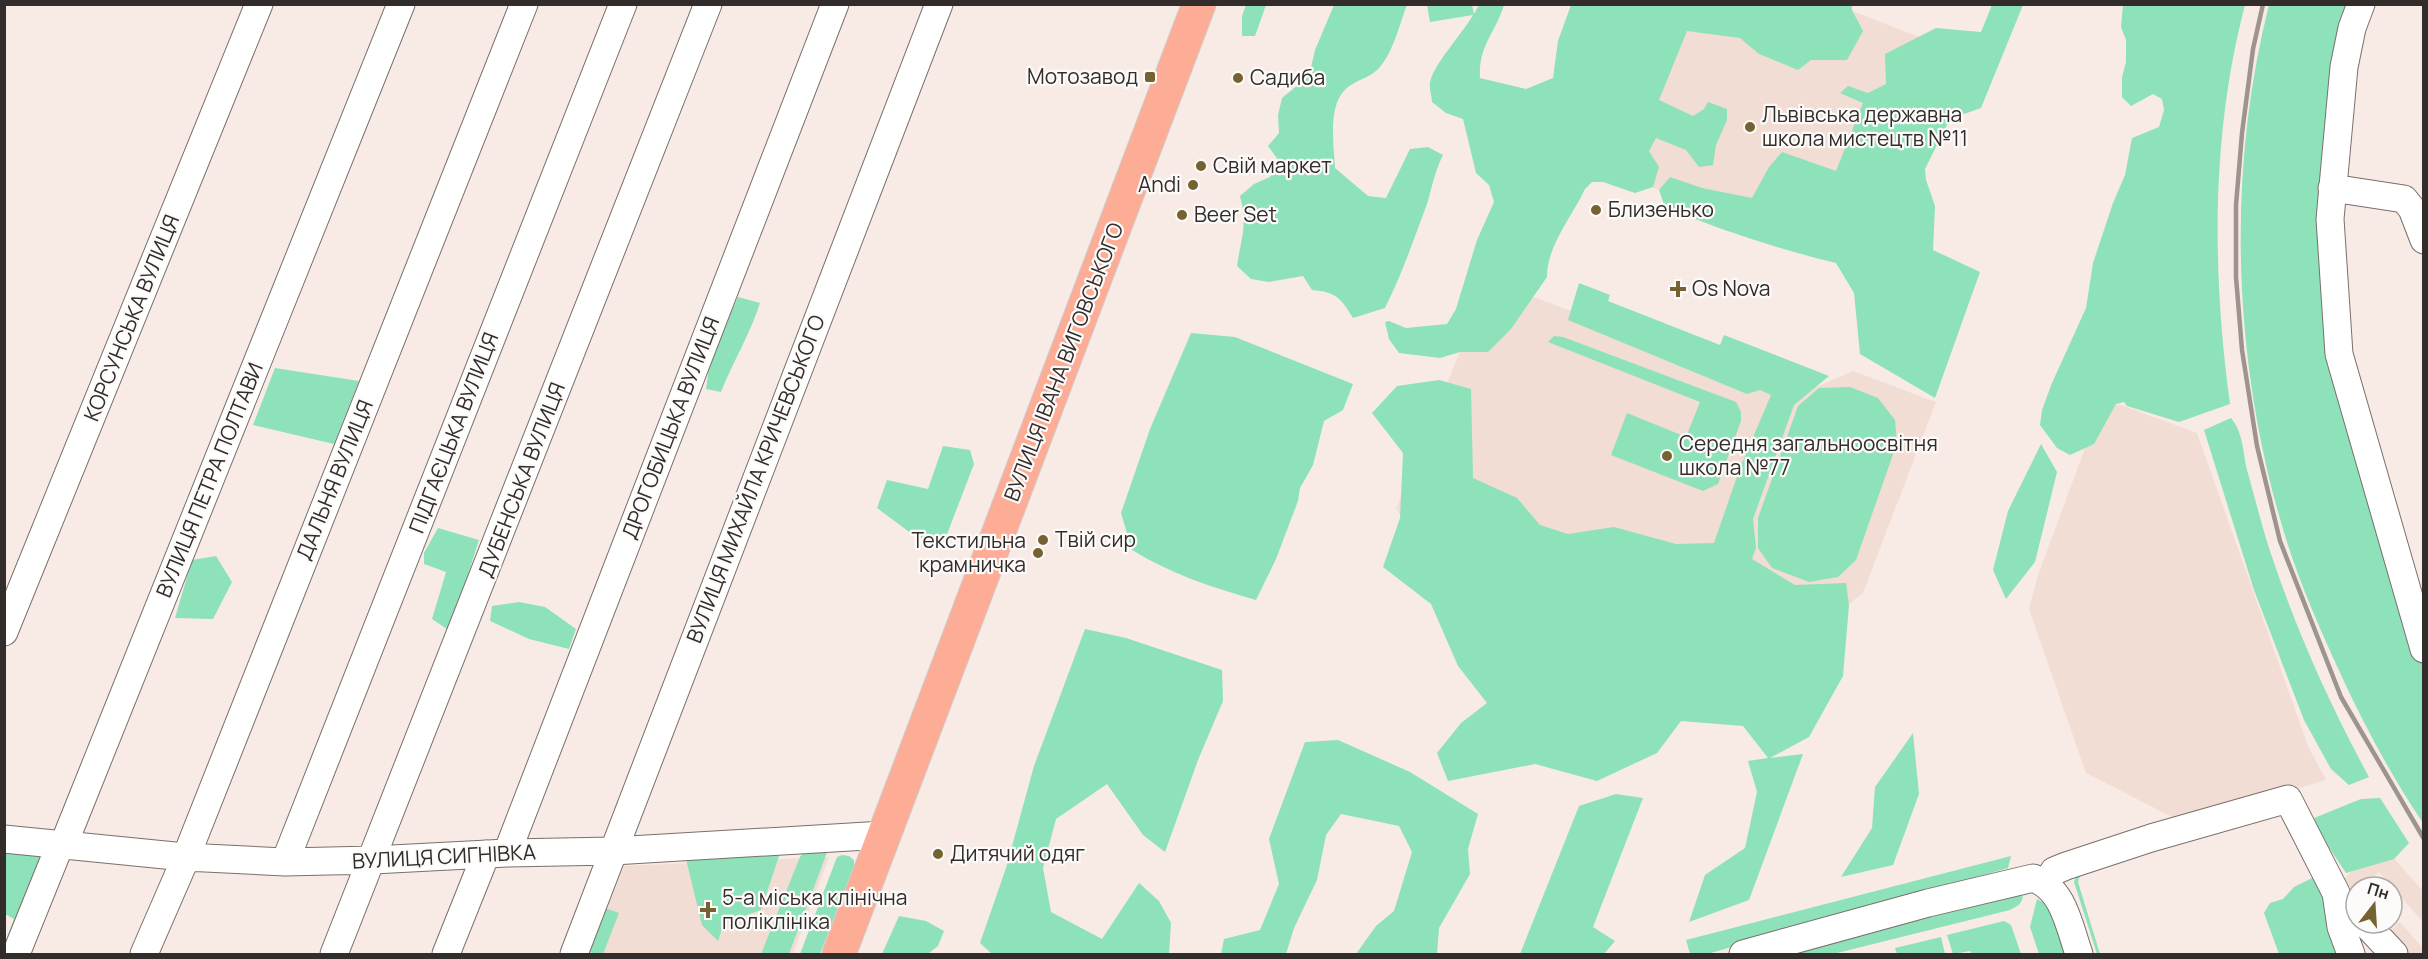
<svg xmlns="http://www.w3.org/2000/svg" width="2428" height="959" font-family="Manrope,sans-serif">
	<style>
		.built { fill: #f1ddd3 }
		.green { fill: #8de2b9 }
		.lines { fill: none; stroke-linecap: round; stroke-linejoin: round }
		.minor-casing { stroke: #7a6f6a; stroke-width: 29 }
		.major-casing { stroke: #cecdcc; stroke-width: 35 }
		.minor { stroke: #fff; stroke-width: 27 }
		.major { stroke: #fdac95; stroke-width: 33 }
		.rail { stroke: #9d9490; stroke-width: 4.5 }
		.poi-dot { fill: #756230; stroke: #fdfbfa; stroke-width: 2 }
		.labels { text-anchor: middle; stroke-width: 4.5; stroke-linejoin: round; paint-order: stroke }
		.poi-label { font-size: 21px; fill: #322d2b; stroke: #fdfbfa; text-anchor: start }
		.street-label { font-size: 21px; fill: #322d2b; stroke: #fdfbfa }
	</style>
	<rect width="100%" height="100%" fill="#f8ebe5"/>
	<!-- built -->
	<path class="built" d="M 1663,5 L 1837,5 L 1919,37 L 1833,258 L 1600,167 Z
		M 1489,280 L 1795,396 L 1853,371 L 1936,402 L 1863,593 L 1829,620 L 1430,555 L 1396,509 Z
		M 2111,405 L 2121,405 L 2197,433 L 2308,746 L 2326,780 L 2182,822 L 2086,773 L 2029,609 L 2038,575 L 2092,429 Z
		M 2382,845 L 2423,891 L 2423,922 L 2379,872 L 2367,882 L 2371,887 L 2356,887 L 2356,893 L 2343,879 Z
		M 829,857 L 793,954 L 589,954 L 624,866 Z
		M 2400,922 L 2423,948 L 2423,954 L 2404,954 L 2386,935 Z"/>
	<!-- green -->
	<path class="green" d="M 1246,5 L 1266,5 L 1255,36 L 1242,36 L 1242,16 Z
		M 1334,5 L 1407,5 C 1399,25 1394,51 1379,68 C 1371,77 1360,79 1351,85 C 1326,100 1334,144 1335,168 L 1368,196 L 1386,198 L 1410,149 L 1428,147 L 1443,155 C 1435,171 1432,187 1427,204 C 1414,239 1402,274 1385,308 L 1353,318 C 1341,298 1336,292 1312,290 L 1303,276 L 1269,282 L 1251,279 L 1237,266 C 1241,238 1248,226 1240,196 L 1254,184 L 1270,177 L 1279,161 L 1268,146 L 1279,133 L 1278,115 L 1282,98 L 1309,76 L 1315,50 Z
		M 1427,5 L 1472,5 L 1474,14 L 1479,5 L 1504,5 C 1496,32 1478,46 1480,78 L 1526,89 L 1553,78 L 1558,41 L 1571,5 L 1852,5 L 1852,10 L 1863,31 L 1847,60 L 1811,60 L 1798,70 L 1759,54 L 1740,38 L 1687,31 L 1659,100 L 1693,116 L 1704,109 L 1708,102 L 1727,109 L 1727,120 L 1716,145 L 1713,165 L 1699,167 L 1686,150 L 1656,138 L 1649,151 L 1659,167 L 1653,187 L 1635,193 L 1603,182 L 1592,182 L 1585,189 C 1572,217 1547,245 1547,277 L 1511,329 L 1488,352 L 1460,352 L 1440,358 L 1399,353 L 1389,339 L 1385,322 L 1389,321 L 1406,328 L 1447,324 L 1456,309 L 1477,240 L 1494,202 L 1489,185 L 1476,173 L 1463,119 L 1446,113 L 1432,102 C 1432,96 1429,89 1430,83 C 1432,66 1463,33 1473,15 L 1430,22 Z
		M 1992,5 L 2023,5 L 1981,108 L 1950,119 L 1925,169 L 1926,180 L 1935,206 L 1933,250 L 1980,272 L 1935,398 L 1860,354 L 1854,293 L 1836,263 C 1778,249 1720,230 1665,207 L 1659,190 L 1670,177 L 1702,188 L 1752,198 L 1769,167 L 1782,152 L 1836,171 L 1863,103 L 1840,93 L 1848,86 L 1868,93 L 1886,84 L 1885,54 L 1936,28 L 1981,32 Z
		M 2123,5 L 2245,5 C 2211,134 2212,272 2230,404 L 2179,422 L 2127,406 L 2124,402 L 2116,404 L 2094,444 L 2070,455 L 2057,448 L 2040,425 L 2042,410 L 2052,383 L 2086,308 L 2093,263 L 2113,203 L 2125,175 L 2132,138 L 2159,127 L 2164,110 L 2162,99 L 2153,94 L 2131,106 L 2122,97 L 2122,77 L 2126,62 L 2126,40 L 2121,27 Z
		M 2269,5 L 2353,5 L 2325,229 L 2417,652 L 2423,664 L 2423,823 C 2392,777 2365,727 2342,677 C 2320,629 2298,580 2283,529 C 2233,362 2226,174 2269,5 Z
		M 1579,283 L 1610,295 L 1608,301 L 1720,345 L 1724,335 L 1829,376 L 1794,405 L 1753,519 L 1756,548 L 1752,559 L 1795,585 L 1846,583 L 1849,605 L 1843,676 L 1809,737 L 1770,758 L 1803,754 L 1749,900 L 1689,922 L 1705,875 L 1745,848 L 1757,792 L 1748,761 L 1768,758 L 1743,726 L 1681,721 L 1657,753 L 1597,781 L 1535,764 L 1448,781 L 1437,753 L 1461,723 L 1487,703 L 1458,666 L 1431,604 L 1383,567 L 1400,518 L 1403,453 L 1372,413 L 1397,386 L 1439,380 L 1471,389 L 1473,478 L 1517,498 L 1540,525 L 1568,534 L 1614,527 L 1676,544 L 1714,543 L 1740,468 L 1771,395 L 1760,390 L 1747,394 L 1568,320 Z
		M 738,297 L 760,303 C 750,334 733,362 721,392 L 706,389 L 710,360 Z
		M 1191,333 L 1235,337 L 1353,384 L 1343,410 L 1324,421 L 1313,465 L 1300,488 L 1298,501 L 1276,559 L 1256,600 C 1213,588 1169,573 1132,550 L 1121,513 L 1150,429 Z
		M 1554,336 L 1563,337 L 1736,402 L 1741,412 L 1741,421 L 1718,484 L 1703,491 L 1611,455 L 1627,413 L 1686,437 L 1700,402 L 1548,342 Z
		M 275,368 L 359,381 L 334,444 L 253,425 Z
		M 1850,387 L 1878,398 L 1895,420 L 1897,443 L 1856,560 L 1838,577 L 1809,582 L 1772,568 L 1758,548 L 1758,518 L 1798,406 L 1819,388 Z
		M 2231,418 C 2243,432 2243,452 2247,470 C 2255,498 2262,527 2271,554 C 2297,632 2330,705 2369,777 L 2349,785 L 2331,769 L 2304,720 L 2254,590 L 2204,430 Z
		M 2041,444 L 2057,472 L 2035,562 L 2006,599 L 1993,570 L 2008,511 Z
		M 943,446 L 970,450 L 974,464 L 944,542 L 916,537 L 877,508 L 887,480 L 928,489 Z
		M 438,528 L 479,540 L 450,631 L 432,619 L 446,572 L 424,564 L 424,553 Z
		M 216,556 L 232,582 L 213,619 L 175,618 L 192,560 Z
		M 519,602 L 545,607 L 576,629 L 569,649 L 529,639 L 490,621 L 492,606 Z
		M 1085,629 L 1126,638 L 1222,670 L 1223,701 L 1198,760 L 1165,852 L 1143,835 L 1107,784 L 1056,819 L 1043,868 L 1051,912 L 1102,939 L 1139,883 L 1159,901 L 1171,923 L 1169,954 L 992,954 L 980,943 L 1006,868 L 1034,766 Z
		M 1913,733 L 1919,794 L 1893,865 L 1841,877 L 1872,828 L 1875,787 Z
		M 1338,740 L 1410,772 L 1478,814 L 1468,849 L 1470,874 L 1439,928 L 1437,954 L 1356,954 L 1376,926 L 1394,911 L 1412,852 L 1399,826 L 1341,814 L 1326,835 L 1317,880 L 1294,928 L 1286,954 L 1221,954 L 1224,939 L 1260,930 L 1279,884 L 1269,839 L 1305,742 Z
		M 1616,794 L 1643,798 L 1593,927 L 1615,941 L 1604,954 L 1520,954 L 1579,806 Z
		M 2380,798 L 2409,843 L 2394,859 L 2346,873 L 2320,834 L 2314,818 L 2361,799 Z
		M 5,848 L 40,852 L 42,860 L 5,954 L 5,943 L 14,919 L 5,914 Z
		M 828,850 L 789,954 L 761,954 L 800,857 L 804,852 Z
		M 776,854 L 779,856 L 761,910 L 724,923 L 718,941 L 702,925 L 685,855 Z
		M 842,855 L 849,856 L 854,860 L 854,866 L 820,954 L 800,954 L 837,857 Z
		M 2011,856 L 2008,868 L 1707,954 L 1690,954 L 1686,940 Z
		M 2081,872 L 2078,882 L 2100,954 L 2097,954 L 2074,882 L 2076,876 Z
		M 2314,877 L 2327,891 L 2345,954 L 2279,954 L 2264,913 L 2270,903 L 2283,899 L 2294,887 Z
		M 2014,895 L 2023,895 C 2022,904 2018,906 2010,910 L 1833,954 L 1779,954 Z
		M 2037,899 L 2052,907 L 2071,954 L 2039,954 L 2030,927 Z
		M 602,907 L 619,913 L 603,954 L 585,952 Z
		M 899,916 L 926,921 L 944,931 L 938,946 L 928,954 L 882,954 Z
		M 2004,921 L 2011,925 L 2021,954 L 1972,954 L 1970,951 L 1953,954 L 1947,935 Z
		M 1941,937 L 1945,954 L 1897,954 L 1895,948 Z"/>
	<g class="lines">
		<defs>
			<path id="minor" d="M 2361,4 L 2352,28 L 2344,67 L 2330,219 L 2339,354 L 2424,649
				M 2332,188 L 2404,199 L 2412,209 L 2424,240
				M 4,632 L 259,4
				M 4,839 L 185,857 L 285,862 L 373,860 L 507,853 L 613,851 L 884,835
				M 507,853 L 835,4
				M 285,862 L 623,4
				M 2046,883 L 2054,871 L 2066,866 L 2151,838 L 2288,799 L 2336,893 L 2341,927 L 2351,954
				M 2365,923 L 2394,954
				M 16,954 L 58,850 L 63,846 L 401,4
				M 144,954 L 184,862 L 524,4
				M 334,954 L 708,4
				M 446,954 L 486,854
				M 574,954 L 939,4
				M 1743,954 L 1928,903 L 2033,878 C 2064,889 2069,926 2079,954"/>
			<path id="major" d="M 839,954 L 1199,4"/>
		</defs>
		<!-- minor casing -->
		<use href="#minor" class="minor-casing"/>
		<!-- major casing -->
		<use href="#major" class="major-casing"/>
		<!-- minor -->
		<use href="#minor" class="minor"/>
		<!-- major -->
		<use href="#major" class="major"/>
		<!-- rail -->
		<path class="rail" d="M 2263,4 L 2253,49 L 2242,133 L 2236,205 L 2236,277 L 2242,350 L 2257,446 L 2280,541 L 2341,697 L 2424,839"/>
	</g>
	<!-- markers -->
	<g class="poi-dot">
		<rect x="1144" y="71" width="12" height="12" rx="3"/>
		<circle cx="1238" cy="78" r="6"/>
		<circle cx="1750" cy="127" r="6"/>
		<circle cx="1201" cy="166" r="6"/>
		<circle cx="1193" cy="185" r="6"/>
		<circle cx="1596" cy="210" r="6"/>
		<circle cx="1182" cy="215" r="6"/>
		<path d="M1675 280h6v6h6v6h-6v6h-6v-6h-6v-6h6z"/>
		<circle cx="1667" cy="456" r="6"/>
		<circle cx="1043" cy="540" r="6"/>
		<circle cx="1038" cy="553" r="6"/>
		<circle cx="938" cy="854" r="6"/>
		<path d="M705 901h6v6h6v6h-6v6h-6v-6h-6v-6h6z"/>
	</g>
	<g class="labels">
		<!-- poi labels -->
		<g class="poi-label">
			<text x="1138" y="84" text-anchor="end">Мотозавод</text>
			<text x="1250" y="85">Садиба</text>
			<text x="1762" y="122">Львівська державна<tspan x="1762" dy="24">школа мистецтв №11</tspan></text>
			<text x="1213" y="173">Свій маркет</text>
			<text x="1181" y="192" text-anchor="end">Andi</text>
			<text x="1608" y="217">Близенько</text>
			<text x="1194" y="222">Beer Set</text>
			<text x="1692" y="296">Os Nova</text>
			<text x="1679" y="451">Середня загальноосвітня<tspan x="1679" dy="24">школа №77</tspan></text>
			<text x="1055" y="547">Твій сир</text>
			<text x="1026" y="548" text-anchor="end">Текстильна<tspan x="1026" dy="24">крамничка</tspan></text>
			<text x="950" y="861">Дитячий одяг</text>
			<text x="722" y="905">5-а міська клінічна<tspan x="722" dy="24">поліклініка</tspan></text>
		</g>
		<!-- street labels -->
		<g class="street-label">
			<text transform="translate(132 318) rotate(-68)" y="7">КОРСУНСЬКА ВУЛИЦЯ</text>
			<text transform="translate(1064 362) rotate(-69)" y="7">ВУЛИЦЯ ІВАНА ВИГОВСЬКОГО</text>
			<text transform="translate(671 428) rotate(-69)" y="7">ДРОГОБИЦЬКА ВУЛИЦЯ</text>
			<text transform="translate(454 433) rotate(-69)" y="7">ПІДГАЄЦЬКА ВУЛИЦЯ</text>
			<text transform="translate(756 479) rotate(-69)" y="7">ВУЛИЦЯ МИХАЙЛА КРИЧЕВСЬКОГО</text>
			<text transform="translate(210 480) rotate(-68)" y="7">ВУЛИЦЯ ПЕТРА ПОЛТАВИ</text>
			<text transform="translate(335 480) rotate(-68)" y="7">ДАЛЬНЯ ВУЛИЦЯ</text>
			<text transform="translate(522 480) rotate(-69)" y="7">ДУБЕНСЬКА ВУЛИЦЯ</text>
			<text transform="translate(444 857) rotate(-3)" y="7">ВУЛИЦЯ СИГНІВКА</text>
		</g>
	</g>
	<!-- border -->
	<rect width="2428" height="959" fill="none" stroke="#322d2b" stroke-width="12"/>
	<!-- north arrow -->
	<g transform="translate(2374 905) rotate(17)"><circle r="28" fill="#fdfbfa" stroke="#aca9a7" stroke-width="1.5"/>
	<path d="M0-4.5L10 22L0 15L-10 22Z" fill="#756230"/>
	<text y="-9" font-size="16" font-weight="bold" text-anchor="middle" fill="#322d2b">Пн</text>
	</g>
</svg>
